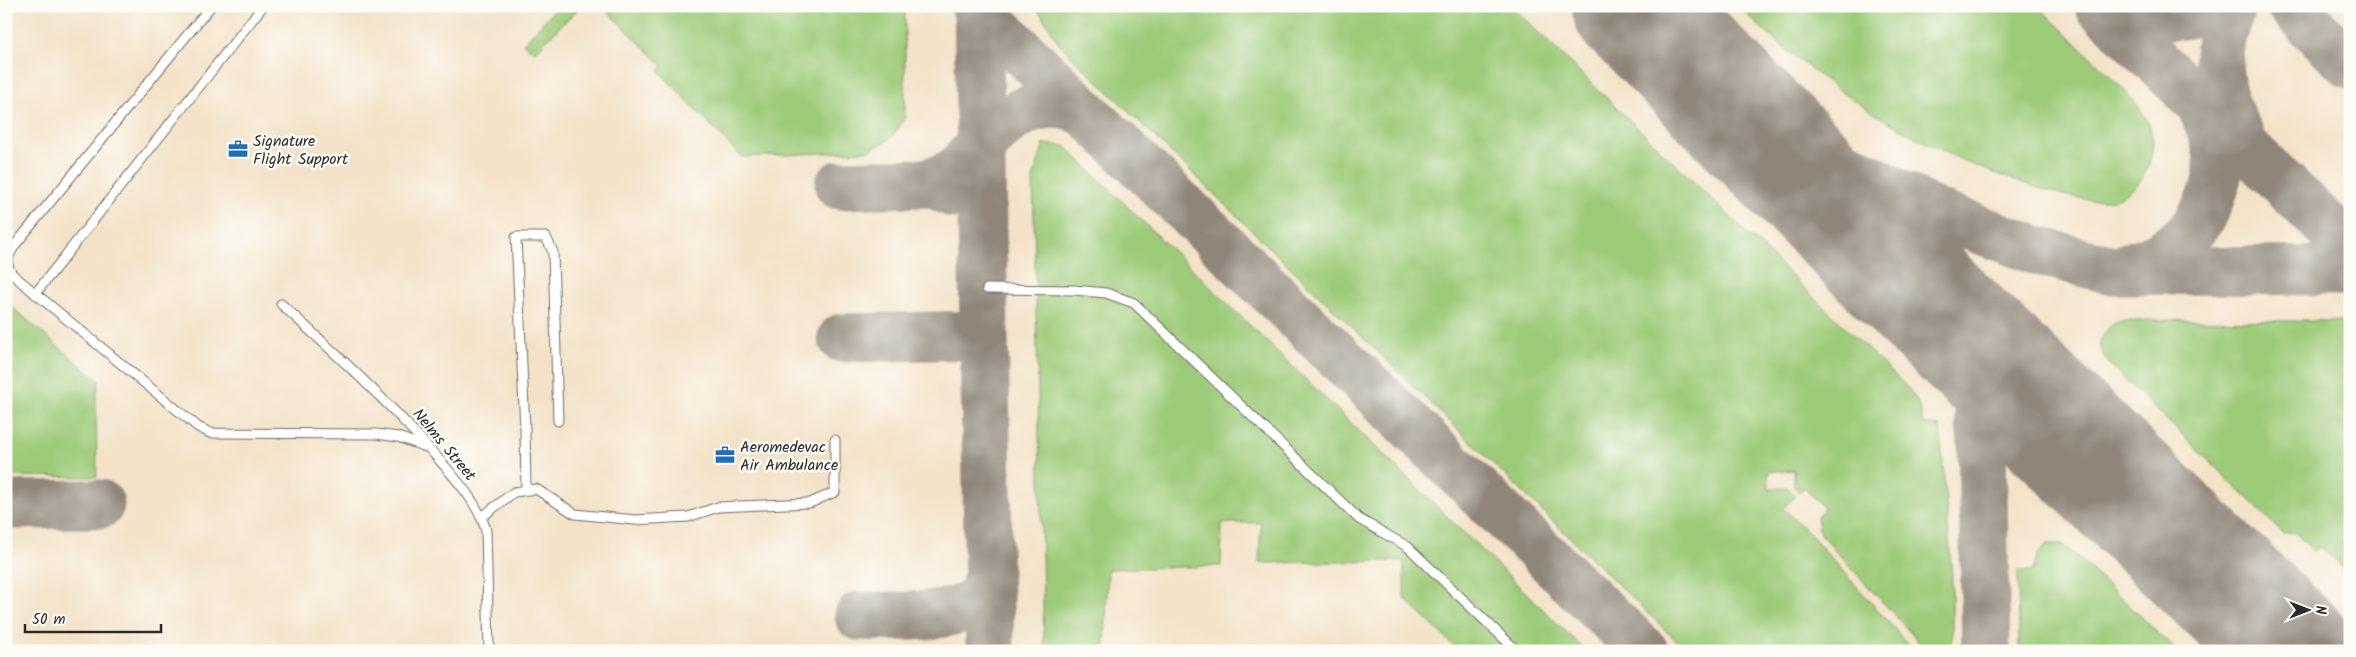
<svg xmlns="http://www.w3.org/2000/svg" width="2356" height="657" font-family="Kalam,sans-serif">
	<style>
		.green { fill: #9cca78; stroke: #647a52 }
		.lines { fill: none; stroke-linecap: round; stroke-linejoin: round }
		.taxiway { stroke: #8f8679; stroke-width: 49 }
		.runway { stroke: #8f8679; stroke-width: 122 }
		.lane-casing { stroke: #716b62; stroke-width: 11 }
		.lane { stroke: #fff; stroke-width: 9 }
		.labels { text-anchor: middle; stroke-width: 5; stroke-linejoin: round; paint-order: stroke }
		.poi-label { font-size: 16px; fill: #2b2b2b; stroke: #fdfcf7; text-anchor: start }
		.street-label { font-size: 16px; fill: #2b2b2b; stroke: #fdfcf7 }
	</style>
	<rect width="100%" height="100%" fill="#fdfcf7"/>
	<filter id="ink" filterUnits="userSpaceOnUse"><feTurbulence type="fractalNoise" baseFrequency=".02" numOctaves="2"/><feDisplacementMap in="SourceGraphic" scale="10" xChannelSelector="R" yChannelSelector="G"/><feConvolveMatrix kernelMatrix="1 2 1 2 8 2 1 2 1" color-interpolation-filters="sRGB"/></filter>
	<filter id="wash" filterUnits="userSpaceOnUse"><feTurbulence type="fractalNoise" baseFrequency=".0096" numOctaves="4" result="noise"/><feDisplacementMap in="SourceGraphic" scale="20" xChannelSelector="R" yChannelSelector="G"/><feGaussianBlur stdDeviation="1.12" result="paint"/><feColorMatrix in="noise" values="0 0 0 0 0 0 0 0 0 0 0 0 0 0 0 0 0 1.4 0 .05"/><feComposite in="paint" operator="in"/></filter>
	<g filter="url(#wash)">
		<rect width="100%" height="100%" fill="#f3e2c7"/>
		<!-- green -->
		<path class="green" d="M 558,6 L 581,6 L 535,52 L 523,44 Z
			M 602,6 L 905,6 L 905,117 C 896,135 886,144 866,151 L 741,157 L 659,71 L 663,66 Z
			M 1038,6 L 1511,6 L 1906,386 C 1917,398 1921,408 1923,424 L 1940,426 L 1952,575 L 1952,651 L 1925,651 L 1912,634 L 1820,534 L 1817,517 L 1824,508 L 1804,488 L 1799,492 L 1794,487 L 1794,470 L 1768,472 L 1769,488 L 1788,488 L 1796,496 L 1783,508 L 1811,535 L 1914,651 L 1687,651 L 1060,45 L 1038,10 Z
			M 1738,6 L 2038,6 C 2059,27 2081,48 2103,69 C 2118,84 2134,98 2145,117 C 2154,131 2155,149 2149,164 C 2143,180 2131,196 2113,199 C 2086,204 2040,189 2014,180 C 1914,147 1813,80 1738,6 Z
			M 1044,144 L 1065,146 L 1586,651 L 1459,651 L 1404,598 L 1404,561 L 1259,563 L 1261,523 L 1222,523 L 1221,566 L 1108,569 L 1105,645 L 1099,651 L 1051,651 L 1044,645 L 1033,178 Z
			M 6,302 L 99,381 L 96,399 L 97,477 L 6,476 Z
			M 2126,320 L 2335,321 L 2350,324 L 2350,575 L 2321,547 L 2313,551 L 2295,532 L 2283,533 L 2112,367 L 2103,355 L 2099,344 C 2106,330 2110,322 2126,320 Z
			M 2047,544 L 2061,544 L 2078,557 L 2177,651 L 2019,651 L 2018,571 L 2033,571 L 2037,556 Z"/>
		<g class="lines">
			<!-- taxiway -->
			<path class="taxiway" d="M 975,6 L 1644,651
				M 978,6 L 990,651
				M 2099,6 L 2350,248
				M 2115,6 C 2144,19 2184,20 2213,6
				M 2233,6 C 2211,49 2215,95 2240,135
				M 2291,6 L 2350,64
				M 1663,35 L 1829,156 L 1935,213 L 2035,250 L 2112,270 L 2350,271
				M 924,183 C 934,181 944,178 953,173 C 960,168 966,160 972,154 C 1005,121 1034,90 1084,111
				M 839,185 L 924,183 L 935,184 L 955,194
				M 2130,266 C 2181,256 2225,204 2217,151 C 2214,134 2207,119 2200,104
				M 1930,304 L 1954,337 L 1973,379 L 1978,403 L 1982,445 L 1986,651
				M 842,338 L 984,335
				M 6,505 L 100,504
				M 859,616 C 887,616 965,621 982,595 C 986,588 987,580 989,572"/>
			<!-- runway -->
			<path class="runway" d="M 1633,6 L 1930,304 L 2293,651"/>
		</g>
	</g>
	<g filter="url(#ink)">
		<g class="lines">
			<defs>
				<path id="lane" d="M 211,6 L 15,245 C 8,256 4,264 13,275 L 198,427 L 210,433 L 376,434 L 398,437 L 429,448
					M 987,289 L 1074,290 L 1106,293 L 1134,303 L 1359,519 L 1408,547 L 1517,651
					M 35,294 L 263,6
					M 281,304 C 335,353 388,401 435,455 C 455,478 477,501 486,530 L 489,651
					M 526,490 L 525,429 L 516,237 L 546,237 L 553,252 L 558,421
					M 482,517 L 514,492 L 536,489 L 575,514 L 635,520 L 688,517 L 718,507 L 810,503 L 835,492 L 835,440"/>
			</defs>
			<!-- lane casing -->
			<use href="#lane" class="lane-casing"/>
			<!-- lane -->
			<use href="#lane" class="lane"/>
		</g>
	</g>
	<!-- icons -->
	<defs>
		<symbol id="office-bare" viewBox="-9 -9 18 18"><path d="M-6-3h4V-5.5h4V-3h4V5H-6ZM-1-4.5V-3h2v-1.5ZM-6 0V1H6V0Z" fill="#1f6fb2" stroke="#fdfcf7" stroke-width="2.5" paint-order="stroke"/></symbol>
	</defs>
	<g fill-rule="evenodd">
		<use href="#office-bare" x="224" y="135" width="28" height="28"/>
		<use href="#office-bare" x="711" y="441" width="28" height="28"/>
	</g>
	<g class="labels">
		<!-- poi labels -->
		<g class="poi-label">
			<text x="253" y="146">Signature<tspan x="253" dy="18">Flight Support</tspan></text>
			<text x="740" y="452">Aeromedevac<tspan x="740" dy="18">Air Ambulance</tspan></text>
		</g>
		<!-- street labels -->
		<g class="street-label">
			<text transform="translate(445 444) rotate(50)" y="6">Nelms Street</text>
		</g>
	</g>
	<!-- margin -->
	<rect width="2356" height="657" fill="none" stroke="#fdfcf7" stroke-width="25"/>
	<!-- north arrow -->
	<g transform="translate(2308 610) rotate(90)" stroke="#fdfcf7" stroke-width="4" paint-order="stroke">
	<path d="M0-4L9 19L0 12L-9 19Z" fill="#2b2b2b"/>
	<text y="-8" font-size="14" font-weight="bold" text-anchor="middle" fill="#2b2b2b">N</text>
	</g>
	<!-- scale -->
	<path d="M25 624v8h136v-8" fill="none" stroke="#2b2b2b" stroke-width="2.5"/>
	<text x="32" y="624" font-size="15" fill="#2b2b2b" stroke="#fdfcf7" stroke-width="4" paint-order="stroke">50 m</text>
</svg>
